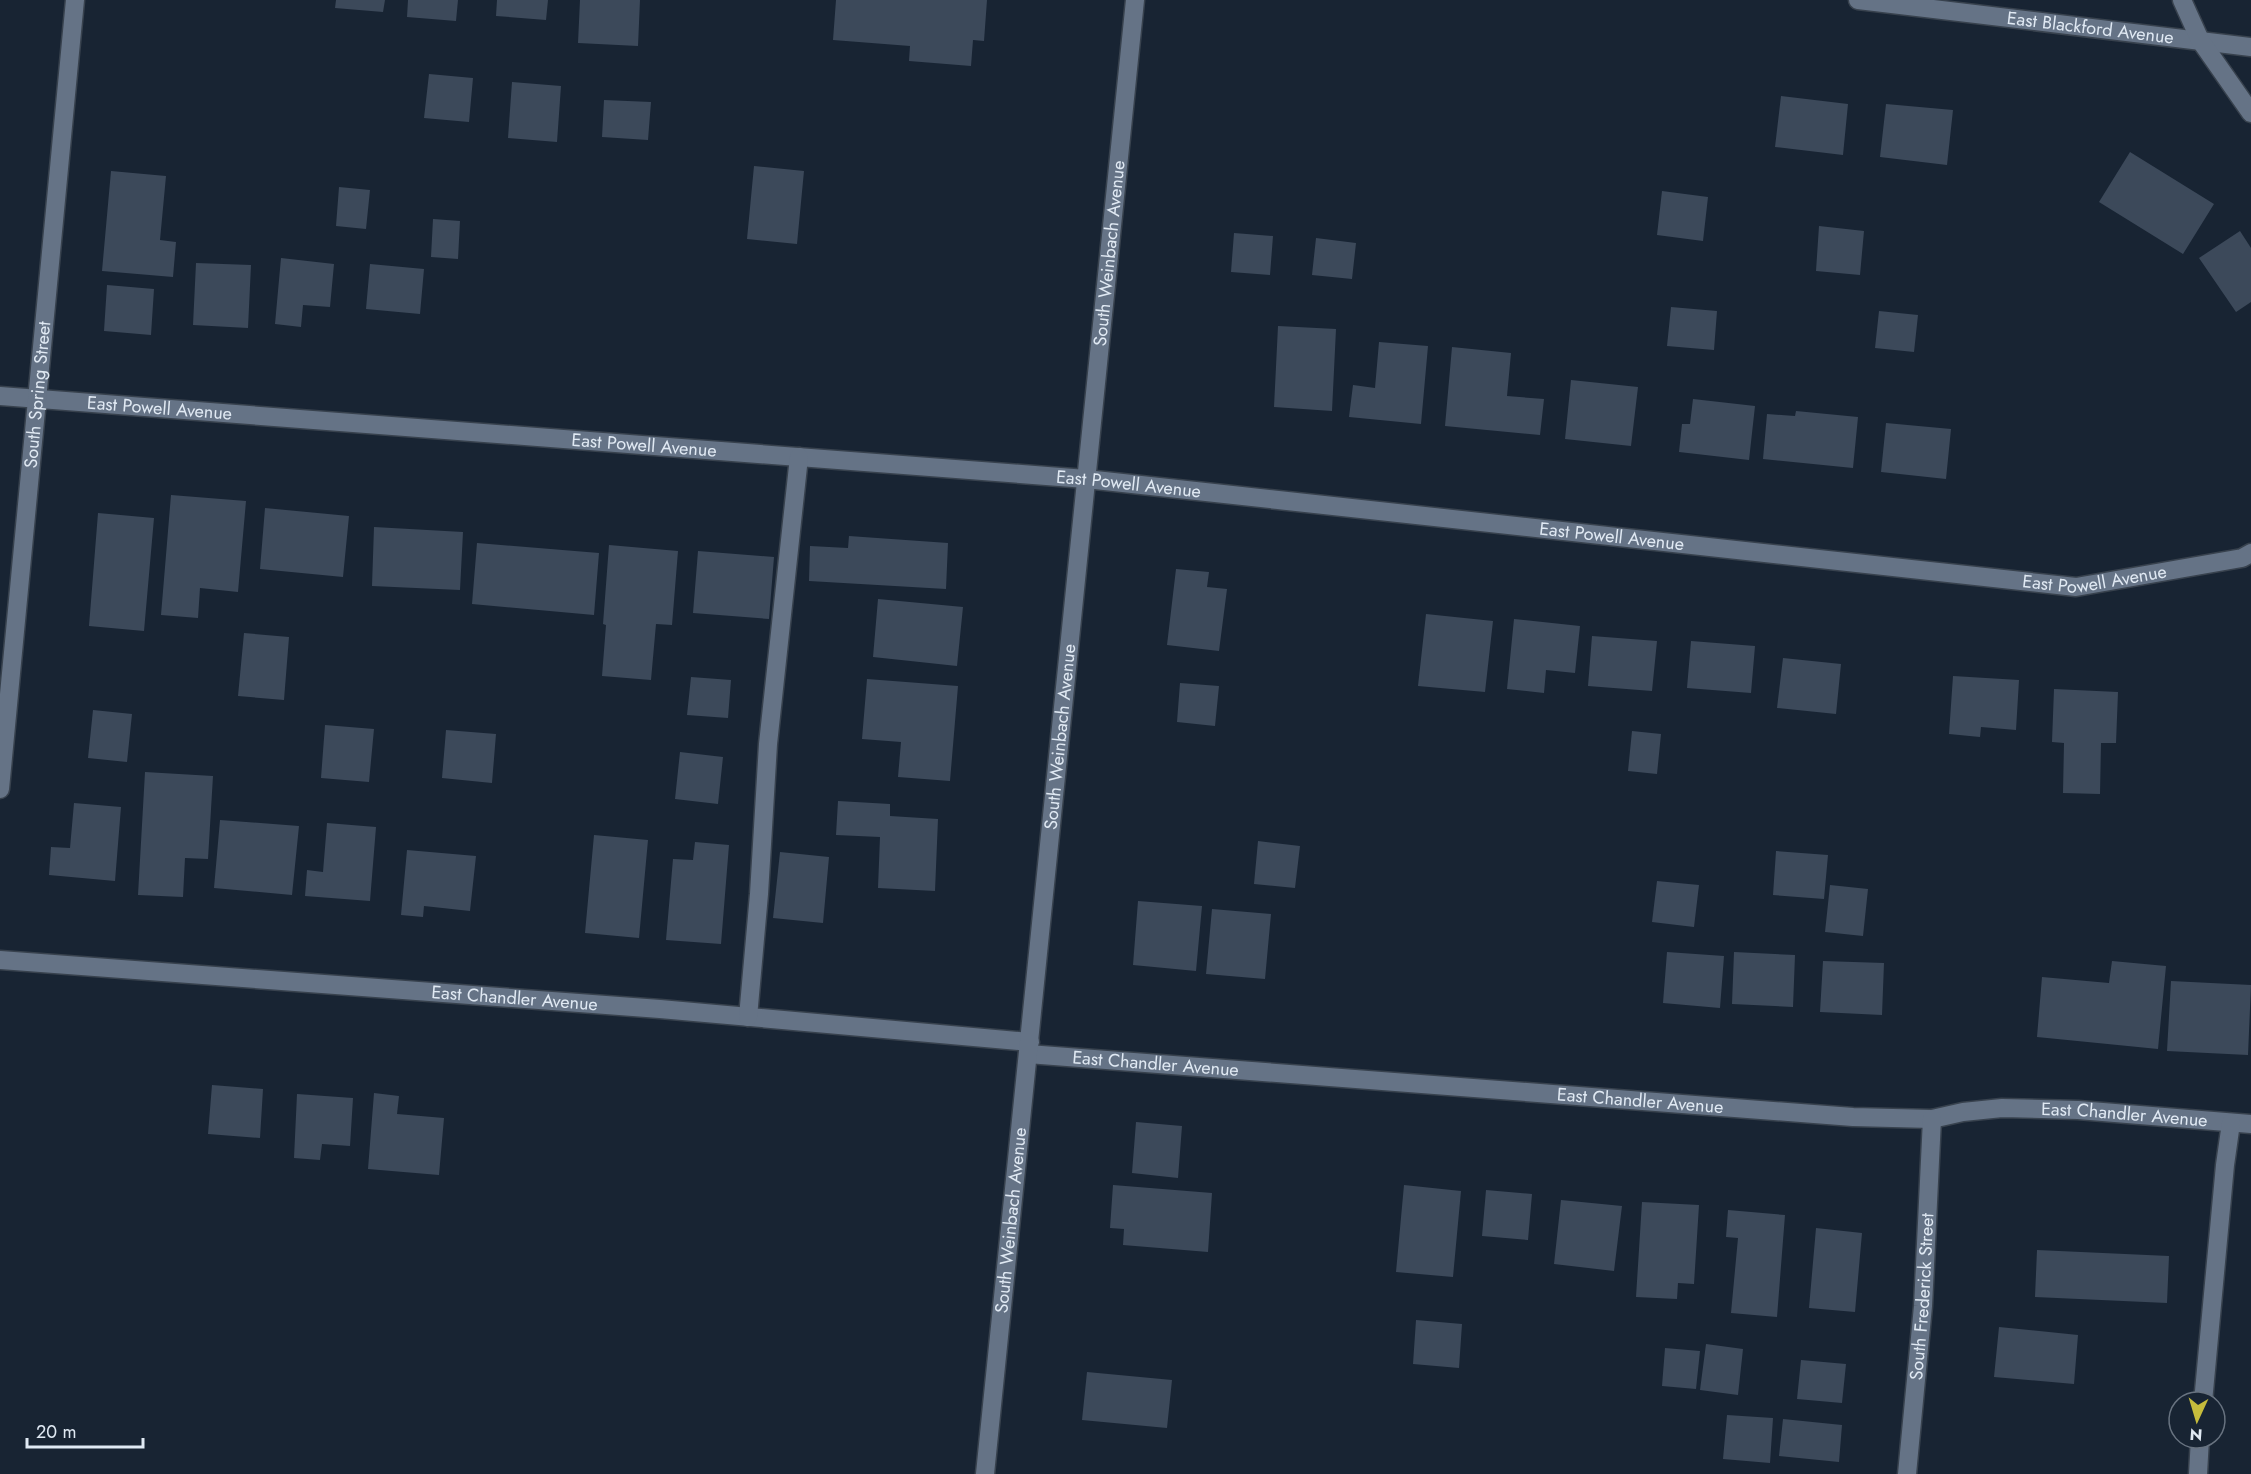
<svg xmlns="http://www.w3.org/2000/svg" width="2251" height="1474" font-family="Jost,sans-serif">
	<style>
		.building { fill: #3c495a }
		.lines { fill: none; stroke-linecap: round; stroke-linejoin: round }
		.minor-casing { stroke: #38424e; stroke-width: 21 }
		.minor { stroke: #657386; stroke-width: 18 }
		.labels { text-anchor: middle; stroke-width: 4.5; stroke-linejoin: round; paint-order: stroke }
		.street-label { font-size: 18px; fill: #e0e9f3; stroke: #182433 }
	</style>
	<rect width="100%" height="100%" fill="#182433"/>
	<!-- building -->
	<path class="building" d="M 336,0 L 385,0 L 383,12 L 335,8 Z
		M 408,0 L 458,0 L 456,21 L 407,17 Z
		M 497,0 L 548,0 L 546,20 L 496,16 Z
		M 580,0 L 640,0 L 638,46 L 578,43 Z
		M 836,0 L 987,0 L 984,41 L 973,40 L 971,66 L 909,61 L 910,46 L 833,40 Z
		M 429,74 L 473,78 L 469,122 L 424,118 Z
		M 512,82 L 561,86 L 557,142 L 508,138 Z
		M 1781,96 L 1848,104 L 1843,155 L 1775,147 Z
		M 604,100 L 651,102 L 648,140 L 602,137 Z
		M 1886,104 L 1953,110 L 1947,165 L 1880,157 Z
		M 2130,152 L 2214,204 L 2183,254 L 2099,202 Z
		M 754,166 L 804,171 L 797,244 L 747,239 Z
		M 111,171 L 166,176 L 160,240 L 176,242 L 173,277 L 102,271 Z
		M 339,187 L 370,190 L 366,229 L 336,226 Z
		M 1662,191 L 1708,197 L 1703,241 L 1657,235 Z
		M 433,219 L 460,221 L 458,259 L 431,257 Z
		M 1819,226 L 1864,231 L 1860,275 L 1816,271 Z
		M 2240,231 L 2251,248 L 2251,302 L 2236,312 L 2199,258 Z
		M 1234,233 L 1273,236 L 1270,275 L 1231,272 Z
		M 1316,238 L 1356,243 L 1352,279 L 1312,275 Z
		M 281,258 L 334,264 L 330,307 L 303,305 L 301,327 L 275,324 Z
		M 196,263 L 251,265 L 248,328 L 193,325 Z
		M 370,264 L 424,269 L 420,314 L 366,309 Z
		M 107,285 L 154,289 L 151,335 L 104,331 Z
		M 1671,307 L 1717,311 L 1714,350 L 1667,346 Z
		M 1879,311 L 1918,315 L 1914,352 L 1875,348 Z
		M 1278,326 L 1336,329 L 1332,411 L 1274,407 Z
		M 1379,342 L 1428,346 L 1421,424 L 1349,417 L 1353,385 L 1375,388 Z
		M 1452,347 L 1511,353 L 1507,396 L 1544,399 L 1540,435 L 1445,426 Z
		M 1571,380 L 1638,387 L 1631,446 L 1565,439 Z
		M 1693,399 L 1755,406 L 1749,460 L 1679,452 L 1682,424 L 1690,424 Z
		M 1796,411 L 1858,417 L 1853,468 L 1763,459 L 1767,414 L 1795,416 Z
		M 1886,423 L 1951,429 L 1946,479 L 1881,472 Z
		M 171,495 L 246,501 L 238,592 L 200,588 L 198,618 L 161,615 Z
		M 265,508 L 349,516 L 343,577 L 260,569 Z
		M 98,513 L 154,518 L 144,631 L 89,626 Z
		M 374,527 L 463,532 L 460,590 L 372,586 Z
		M 849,536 L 948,543 L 946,589 L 809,581 L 810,546 L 848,548 Z
		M 477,543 L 599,553 L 594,615 L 472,604 Z
		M 609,545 L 678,551 L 672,625 L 656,624 L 651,680 L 602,676 L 606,625 L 603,624 Z
		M 698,551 L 774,557 L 769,619 L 693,613 Z
		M 1176,569 L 1209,572 L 1207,587 L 1227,589 L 1219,651 L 1167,645 Z
		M 878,599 L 963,607 L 957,666 L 873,657 Z
		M 1426,614 L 1493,621 L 1485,692 L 1418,686 Z
		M 1514,619 L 1580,626 L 1575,673 L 1546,670 L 1544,693 L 1507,689 Z
		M 244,633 L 289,637 L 284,700 L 238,696 Z
		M 1592,636 L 1657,641 L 1652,691 L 1588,686 Z
		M 1691,641 L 1755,646 L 1751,693 L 1687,688 Z
		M 1783,658 L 1841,664 L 1836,714 L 1777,708 Z
		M 1953,676 L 2019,680 L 2016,730 L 1981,727 L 1980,737 L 1949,734 Z
		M 691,677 L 731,680 L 728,718 L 687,715 Z
		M 867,679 L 958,686 L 950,781 L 898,777 L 901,742 L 862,739 Z
		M 1180,683 L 1219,686 L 1215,726 L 1177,722 Z
		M 2054,689 L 2118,692 L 2116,743 L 2101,743 L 2100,794 L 2063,793 L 2064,743 L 2052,742 Z
		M 93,710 L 132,714 L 127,762 L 88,758 Z
		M 325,725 L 374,729 L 369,782 L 321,778 Z
		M 446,730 L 496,734 L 492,783 L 442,778 Z
		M 1632,731 L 1661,734 L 1657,774 L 1628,771 Z
		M 680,752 L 723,757 L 718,804 L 675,799 Z
		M 145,772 L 213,776 L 208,859 L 185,858 L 183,897 L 138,895 Z
		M 838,801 L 890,804 L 890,816 L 938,819 L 935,891 L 878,888 L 880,837 L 836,835 Z
		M 74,803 L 121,807 L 115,881 L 49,875 L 51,847 L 70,848 Z
		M 220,820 L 299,826 L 292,895 L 214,888 Z
		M 327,823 L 376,827 L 370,901 L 305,896 L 307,870 L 323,872 Z
		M 594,835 L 648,840 L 639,938 L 585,933 Z
		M 1258,841 L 1300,846 L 1295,888 L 1254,884 Z
		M 695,842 L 729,845 L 721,944 L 666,940 L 673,859 L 693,860 Z
		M 407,850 L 476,856 L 470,911 L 424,906 L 423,917 L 401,915 Z
		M 1776,851 L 1828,855 L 1824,899 L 1773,895 Z
		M 780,852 L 829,857 L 823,923 L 773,918 Z
		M 1657,881 L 1699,885 L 1694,927 L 1652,922 Z
		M 1830,885 L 1868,889 L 1863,936 L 1825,932 Z
		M 1138,901 L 1202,906 L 1196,971 L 1133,965 Z
		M 1212,909 L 1271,914 L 1265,979 L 1206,974 Z
		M 1667,952 L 1724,956 L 1720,1008 L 1663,1003 Z
		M 1734,952 L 1795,955 L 1793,1007 L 1732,1004 Z
		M 1823,961 L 1884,963 L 1882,1015 L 1820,1012 Z
		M 2112,961 L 2166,966 L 2158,1049 L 2037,1037 L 2042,977 L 2109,983 Z
		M 2171,981 L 2251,985 L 2248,1055 L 2167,1051 Z
		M 212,1085 L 263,1089 L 260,1138 L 208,1134 Z
		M 374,1093 L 399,1096 L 397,1114 L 444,1118 L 439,1175 L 368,1169 Z
		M 297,1094 L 353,1098 L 350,1146 L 322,1144 L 320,1160 L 294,1158 Z
		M 1136,1122 L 1182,1126 L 1178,1178 L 1132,1173 Z
		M 1113,1185 L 1212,1193 L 1208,1252 L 1123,1245 L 1124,1229 L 1110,1228 Z
		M 1404,1185 L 1461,1191 L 1453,1277 L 1396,1272 Z
		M 1486,1190 L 1532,1194 L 1528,1240 L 1482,1236 Z
		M 1561,1200 L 1622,1206 L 1614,1271 L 1554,1264 Z
		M 1642,1202 L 1699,1205 L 1694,1284 L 1678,1283 L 1677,1299 L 1636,1297 Z
		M 1728,1210 L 1785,1215 L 1777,1317 L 1731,1313 L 1738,1238 L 1726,1237 Z
		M 1816,1228 L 1862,1233 L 1855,1312 L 1809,1308 Z
		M 2037,1250 L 2169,1256 L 2167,1303 L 2035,1297 Z
		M 1416,1320 L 1462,1324 L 1459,1368 L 1413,1364 Z
		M 1999,1327 L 2078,1335 L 2074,1384 L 1994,1377 Z
		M 1706,1344 L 1743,1349 L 1738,1395 L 1700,1390 Z
		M 1665,1348 L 1700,1351 L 1696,1389 L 1662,1386 Z
		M 1801,1360 L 1846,1364 L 1842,1403 L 1797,1399 Z
		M 1087,1372 L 1172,1380 L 1167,1428 L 1082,1420 Z
		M 1727,1415 L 1773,1418 L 1770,1463 L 1723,1459 Z
		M 1783,1419 L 1842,1425 L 1839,1462 L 1779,1456 Z"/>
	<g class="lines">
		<defs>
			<g id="minor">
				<path id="s1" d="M 1858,0 L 2251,47"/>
				<path d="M 2182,0 L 2200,40 L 2251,113"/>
				<path id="s2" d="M 0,396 L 1086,479 L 2076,587 L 2242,558 L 2251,553"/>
				<path id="s3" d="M 0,789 L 75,0"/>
				<path id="s4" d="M 0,960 L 660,1009 L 1030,1042"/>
				<path d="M 748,1017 L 759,894 L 768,744 L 799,457"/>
				<path id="s5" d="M 1028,1054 L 1853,1117 L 1932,1119 L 1963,1112 L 2002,1108 L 2078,1110 L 2251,1124"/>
				<path d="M 2203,1402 L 2225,1165 L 2231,1123"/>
				<path id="s6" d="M 985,1474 L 1135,0"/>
				<path id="s7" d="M 1907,1474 L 1923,1306 L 1932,1119"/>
				<path d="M 2198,1474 L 2200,1438"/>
			</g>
		</defs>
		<!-- minor casing -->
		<use href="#minor" class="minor-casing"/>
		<!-- minor -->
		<use href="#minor" class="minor"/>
	</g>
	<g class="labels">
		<!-- street labels -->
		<g class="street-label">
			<text dy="6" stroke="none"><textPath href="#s1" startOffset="234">East Blackford Avenue</textPath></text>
			<text dy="6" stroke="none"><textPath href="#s6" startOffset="1227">South Weinbach Avenue</textPath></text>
			<text dy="6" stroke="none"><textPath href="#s3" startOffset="396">South Spring Street</textPath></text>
			<text dy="6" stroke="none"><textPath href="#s2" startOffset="160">East Powell Avenue</textPath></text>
			<text dy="6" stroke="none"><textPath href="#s2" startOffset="646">East Powell Avenue</textPath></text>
			<text dy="6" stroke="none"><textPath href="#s2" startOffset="1132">East Powell Avenue</textPath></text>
			<text dy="6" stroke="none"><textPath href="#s2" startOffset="1618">East Powell Avenue</textPath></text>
			<text dy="6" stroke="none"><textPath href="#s2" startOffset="2104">East Powell Avenue</textPath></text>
			<text dy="6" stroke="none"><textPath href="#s6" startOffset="741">South Weinbach Avenue</textPath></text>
			<text dy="6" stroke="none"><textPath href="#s4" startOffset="516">East Chandler Avenue</textPath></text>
			<text dy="6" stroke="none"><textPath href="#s5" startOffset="128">East Chandler Avenue</textPath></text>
			<text dy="6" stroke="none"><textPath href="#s5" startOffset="614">East Chandler Avenue</textPath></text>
			<text dy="6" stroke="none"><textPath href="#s5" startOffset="1100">East Chandler Avenue</textPath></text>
			<text dy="6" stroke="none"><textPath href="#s6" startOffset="255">South Weinbach Avenue</textPath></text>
			<text dy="6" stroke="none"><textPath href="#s7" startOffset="178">South Frederick Street</textPath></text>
		</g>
	</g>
	<!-- north arrow -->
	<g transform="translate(2197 1420) rotate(184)"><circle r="28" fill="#182433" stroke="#687380" stroke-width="1.5"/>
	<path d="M0-4.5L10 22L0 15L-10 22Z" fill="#c6bc3c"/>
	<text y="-9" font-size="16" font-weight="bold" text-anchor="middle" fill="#e0e9f3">N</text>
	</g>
	<!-- scale -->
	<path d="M27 1438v9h116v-9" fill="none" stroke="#e0e9f3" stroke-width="3"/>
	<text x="36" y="1438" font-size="18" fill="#e0e9f3" stroke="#182433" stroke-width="4.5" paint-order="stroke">20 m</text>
</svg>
